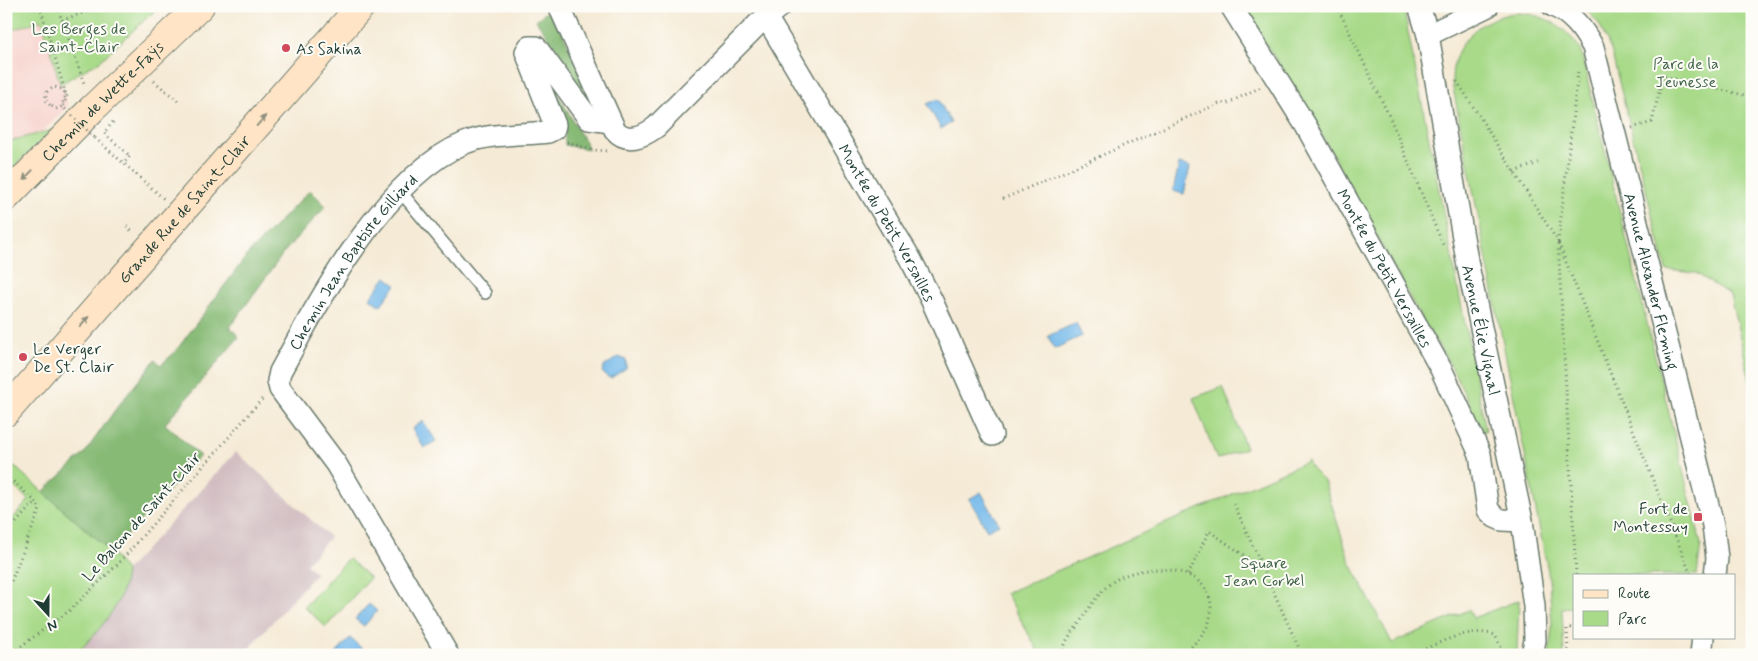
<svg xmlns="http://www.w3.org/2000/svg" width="1758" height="661" font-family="Mynerve,sans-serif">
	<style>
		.built { fill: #f7d0ca }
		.industrial { fill: #d2bec2 }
		.green { fill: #a8da89; stroke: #648c5e }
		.forest { fill: #86ba75; stroke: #527c54 }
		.water { fill: #74b9ea; stroke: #4a7b8f }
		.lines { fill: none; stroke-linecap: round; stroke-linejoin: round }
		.lane-casing { stroke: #6a7a6c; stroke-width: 14 }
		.street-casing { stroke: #6a7a6c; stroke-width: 24 }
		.secondary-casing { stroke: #6a7a6c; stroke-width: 30 }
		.path { stroke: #6a7a6c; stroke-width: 3; stroke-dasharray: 1 4; stroke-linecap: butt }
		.lane { stroke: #fff; stroke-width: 11 }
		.street { stroke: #fff; stroke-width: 21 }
		.secondary { stroke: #ffe4c6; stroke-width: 28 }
		.path-bridge { stroke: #6a7a6c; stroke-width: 3; stroke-dasharray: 1 4; stroke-linecap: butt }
		.oneway { fill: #8f907d }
		.poi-dot { fill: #d1495b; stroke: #fdfcf7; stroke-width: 2 }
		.labels { text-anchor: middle; stroke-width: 4; stroke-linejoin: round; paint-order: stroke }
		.park-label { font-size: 16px; fill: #416449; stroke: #fdfcf7 }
		.poi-label { font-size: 16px; fill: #1f3d34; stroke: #fdfcf7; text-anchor: start }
		.street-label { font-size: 16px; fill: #1f3d34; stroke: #fdfcf7 }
	</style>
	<rect width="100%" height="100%" fill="#fdfcf7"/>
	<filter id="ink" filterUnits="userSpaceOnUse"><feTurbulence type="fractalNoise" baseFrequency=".02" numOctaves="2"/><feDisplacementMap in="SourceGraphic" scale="10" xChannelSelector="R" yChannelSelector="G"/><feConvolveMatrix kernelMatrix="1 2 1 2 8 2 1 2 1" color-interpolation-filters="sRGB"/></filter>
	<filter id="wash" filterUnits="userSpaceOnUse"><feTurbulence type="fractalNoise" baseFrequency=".0096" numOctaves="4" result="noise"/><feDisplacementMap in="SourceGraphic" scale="20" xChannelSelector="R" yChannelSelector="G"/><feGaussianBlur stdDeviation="1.12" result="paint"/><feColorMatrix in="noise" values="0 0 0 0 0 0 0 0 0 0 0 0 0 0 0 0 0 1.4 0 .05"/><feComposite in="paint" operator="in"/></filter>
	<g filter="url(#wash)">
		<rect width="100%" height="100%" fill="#f5ead5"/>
		<!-- built -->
		<path class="built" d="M 42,20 L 68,106 L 42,133 L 6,142 L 6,32 Z"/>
		<!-- industrial -->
		<path class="industrial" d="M 236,452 L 330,537 L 306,564 L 316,573 L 243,655 L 76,655 L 113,611 L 126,578 L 126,571 Z"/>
		<!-- green -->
		<path class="green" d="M 6,6 L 160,6 L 100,61 L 60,84 L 42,20 L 6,32 Z
			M 1242,6 L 1403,6 L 1486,431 L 1483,432 L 1449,362 L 1419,314 L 1313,118 Z
			M 1583,6 L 1752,6 L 1752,389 L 1730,295 L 1696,273 L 1666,270 L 1611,50 L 1599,24 Z
			M 1515,13 C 1542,13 1566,26 1580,49 L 1701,544 L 1697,575 L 1574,575 L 1574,607 L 1562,608 L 1564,655 L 1549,655 L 1552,627 L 1549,577 L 1452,83 C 1451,44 1478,18 1515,13 Z
			M 53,130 L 6,174 L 6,142 Z
			M 1223,387 L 1246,448 L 1217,459 L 1193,398 Z
			M 6,459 L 111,552 L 126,571 C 124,606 98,630 76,655 L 6,655 L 6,526 L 29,500 L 6,480 Z
			M 1308,461 L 1311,468 L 1324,481 L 1350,562 L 1392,643 L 1469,610 L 1473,618 L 1519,600 L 1517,650 L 1509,655 L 1040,655 L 1006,593 Z
			M 348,558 L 370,578 L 326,627 L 304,607 Z"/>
		<!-- forest -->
		<path class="forest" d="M 551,8 L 597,107 L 590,113 L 565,61 L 536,20 Z
			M 539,61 L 589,149 L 565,145 L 565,124 Z
			M 310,190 L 326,206 L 285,251 L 230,327 L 239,337 L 165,424 L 200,456 L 111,552 L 43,492 L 84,454 L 115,410 L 155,360 L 161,365 L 175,352 L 248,254 Z"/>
		<!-- water -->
		<path class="water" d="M 938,99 L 951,123 L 941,129 L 927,104 Z
			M 1179,164 L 1190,167 L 1184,194 L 1173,191 Z
			M 386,277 L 396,285 L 380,306 L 370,298 Z
			M 1076,323 L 1082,336 L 1054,349 L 1048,336 Z
			M 619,357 L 626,360 L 626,368 L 611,378 L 607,377 L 602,372 L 604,366 Z
			M 423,421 L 436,441 L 424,448 L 412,429 Z
			M 981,492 L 999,524 L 987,530 L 969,499 Z
			M 369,604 L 377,611 L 364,626 L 355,619 Z
			M 350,638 L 369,655 L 335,655 Z"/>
	</g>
	<g filter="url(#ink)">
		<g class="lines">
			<defs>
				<path id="lane" d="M 400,191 L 485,293"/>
				<g id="street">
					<path d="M 559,6 L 615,130 C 627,144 644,136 656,127 L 758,24 L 780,6"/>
					<path id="s1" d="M 1231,6 L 1306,126 L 1441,369 L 1480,454 L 1488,510 L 1495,517 L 1502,520 L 1522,521"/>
					<path id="s2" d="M 1419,6 L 1428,35 L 1468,266 L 1522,521 L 1534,606 L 1535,640 L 1532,655"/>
					<path id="s3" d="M 1553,6 C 1572,14 1583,29 1593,47 L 1713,525 L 1717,558 L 1715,575"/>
					<path id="s4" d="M 766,17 L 911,260 L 932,301 L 992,435"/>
					<path d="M 1428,35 L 1488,6"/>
					<path id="s5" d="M 448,655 L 336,464 L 280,389 L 278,381 L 280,372 C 319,300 386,175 465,143 C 490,133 521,135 548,132 L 554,129 L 555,125 L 526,52 L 529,47 L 536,47 L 589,119 L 611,122"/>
					<path d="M 1701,655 L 1703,637"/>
				</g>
				<g id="secondary">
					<path id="s6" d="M 6,197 L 93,108 L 200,6"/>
					<path id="s7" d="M 6,412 L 361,6"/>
				</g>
			</defs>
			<!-- lane casing -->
			<use href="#lane" class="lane-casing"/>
			<!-- street casing -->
			<use href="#street" class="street-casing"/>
			<!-- secondary casing -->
			<use href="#secondary" class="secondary-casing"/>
			<!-- path -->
			<path class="path" d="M 40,6 L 66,95 L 61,107 L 56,109 L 50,105
				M 57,6 L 85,86
				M 1337,6 L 1390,118 L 1443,245
				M 1396,6 L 1397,7
				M 62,20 L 104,6
				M 154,81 L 178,101
				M 1457,81 L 1558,242 L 1578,72
				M 113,122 L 104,133 L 130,156 L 123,164
				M 1632,128 L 1652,122 L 1663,76 L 1752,97
				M 95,138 L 164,199
				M 567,142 L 593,150 L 608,151
				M 1514,172 L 1538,163
				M 1003,199 L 1220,103 L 1226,104 L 1261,87
				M 127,226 L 133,233
				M 6,475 L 37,503 L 40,509 L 6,594
				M 1234,504 L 1302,655
				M 6,534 L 30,507 L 37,503
				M 1188,575 L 1209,531 L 1261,567
				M 1576,575 L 1558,242 L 1691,575
				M 9,655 L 69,611 L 118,564 L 263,398
				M 1064,655 C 1061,643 1074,631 1080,622 C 1089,608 1098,593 1111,583 C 1143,559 1221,564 1210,618 C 1208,632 1193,644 1184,655
				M 1412,655 C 1437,644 1468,626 1495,635 L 1505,655
				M 1568,655 L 1567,628 L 1574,627"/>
			<!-- lane -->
			<use href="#lane" class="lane"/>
			<!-- street -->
			<use href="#street" class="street"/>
			<!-- secondary -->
			<use href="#secondary" class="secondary"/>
			<!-- path-bridge -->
			<path class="path-bridge" d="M 50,105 L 45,99 L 47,92 L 54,87 L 62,89 L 67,95 L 63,107 L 95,138"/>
		</g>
		<!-- one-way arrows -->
		<defs><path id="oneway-solid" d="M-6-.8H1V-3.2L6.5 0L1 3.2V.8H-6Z" transform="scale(1.25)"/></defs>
		<g class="oneway">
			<use href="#oneway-solid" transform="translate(261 121) rotate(-49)"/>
			<use href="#oneway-solid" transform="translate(28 175) rotate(134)"/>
			<use href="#oneway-solid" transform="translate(84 322) rotate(-49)"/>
		</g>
	</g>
	<!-- markers -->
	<g class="poi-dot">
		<circle cx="286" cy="48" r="5"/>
		<circle cx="23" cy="357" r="5"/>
		<rect x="1693" y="512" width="10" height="10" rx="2.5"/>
	</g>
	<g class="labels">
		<!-- park labels -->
		<g class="park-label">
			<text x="79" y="34">Les Berges de<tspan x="79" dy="18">Saint-Clair</tspan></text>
			<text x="1686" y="69">Parc de la<tspan x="1686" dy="18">Jeunesse</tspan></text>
			<text x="1264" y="568">Square<tspan x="1264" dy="18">Jean Corbel</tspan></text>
		</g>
		<!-- poi labels -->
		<g class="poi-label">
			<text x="296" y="54">As Sakina</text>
			<text x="33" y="354">Le Verger<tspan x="33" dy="18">De St. Clair</tspan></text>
			<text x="1688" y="514" text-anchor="end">Fort de<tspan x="1688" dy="18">Montessuy</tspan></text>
		</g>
		<!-- street labels -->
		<g class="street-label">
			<text dy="6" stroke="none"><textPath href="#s6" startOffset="136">Chemin de Wette-Faÿs</textPath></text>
			<text dy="6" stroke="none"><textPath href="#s7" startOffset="270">Grande Rue de Saint-Clair</textPath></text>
			<text dy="6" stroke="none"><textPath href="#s4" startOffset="239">Montée du Petit Versailles</textPath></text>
			<text dy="6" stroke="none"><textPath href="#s5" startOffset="465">Chemin Jean Baptiste Gilliard</textPath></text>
			<text dy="6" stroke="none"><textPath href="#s1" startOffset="304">Montée du Petit Versailles</textPath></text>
			<text dy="6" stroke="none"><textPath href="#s3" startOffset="300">Avenue Alexander Fleming</textPath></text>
			<text dy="6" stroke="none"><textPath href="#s2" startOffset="330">Avenue Élie Vignal</textPath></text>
			<text transform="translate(141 516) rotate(-48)" y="6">Le Balcon de Saint-Clair</text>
		</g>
	</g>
	<!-- margin -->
	<rect width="1758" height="661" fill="none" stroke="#fdfcf7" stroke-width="25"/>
	<!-- legend -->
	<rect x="1573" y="574" width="162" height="65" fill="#fdfcf7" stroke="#a4b0a9"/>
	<rect x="1583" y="590" width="25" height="8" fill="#ffe4c6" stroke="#a4b0a9"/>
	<text x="1618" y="598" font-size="15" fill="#1f3d34">Route</text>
	<rect x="1583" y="611" width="25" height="15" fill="#a8da89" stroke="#a4b0a9"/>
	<text x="1618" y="624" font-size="15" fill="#1f3d34">Parc</text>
	<!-- north arrow -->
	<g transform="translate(48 614) rotate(159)" stroke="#fdfcf7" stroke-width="4" paint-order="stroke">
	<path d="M0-4L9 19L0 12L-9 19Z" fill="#1f3d34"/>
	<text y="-8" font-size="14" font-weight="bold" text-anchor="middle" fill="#1f3d34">N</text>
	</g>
</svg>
